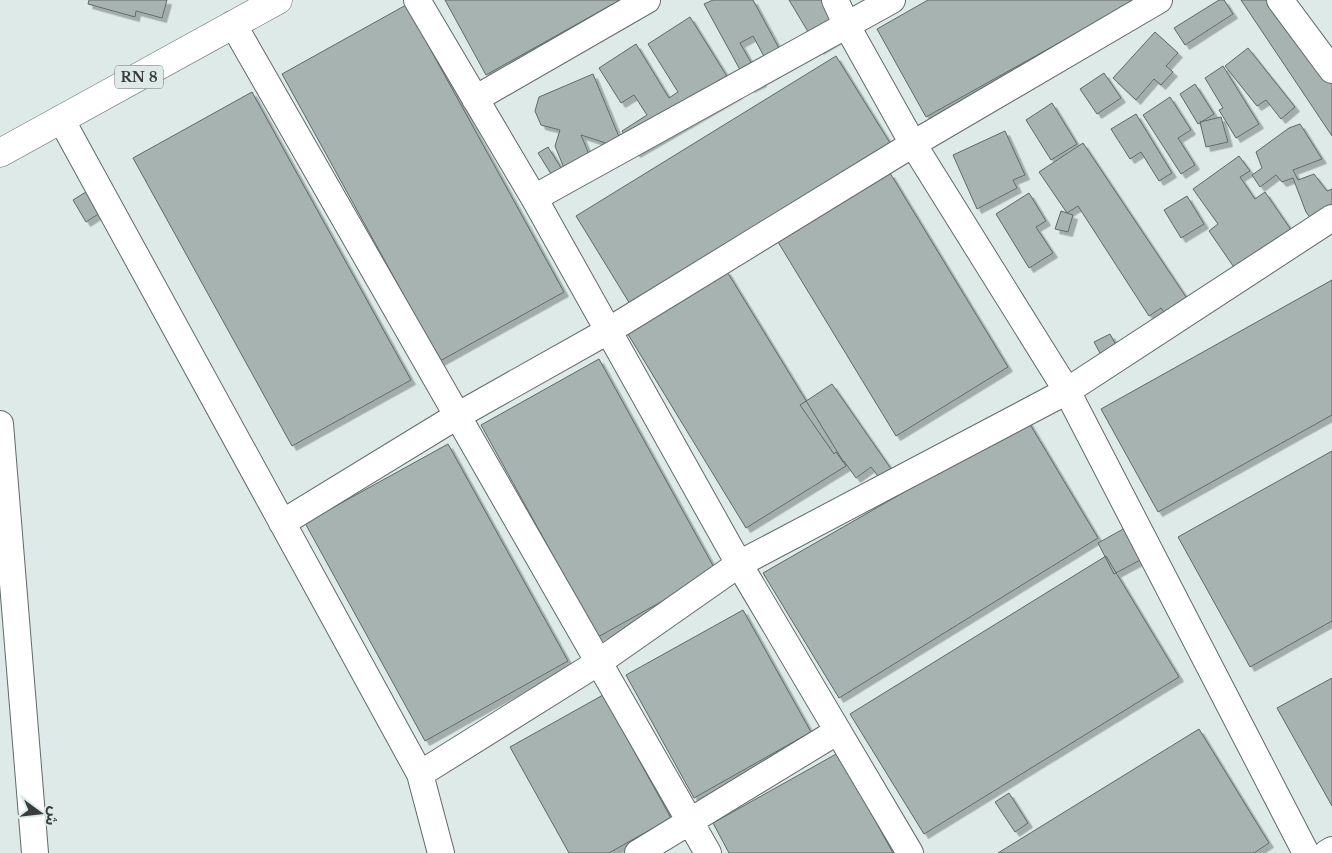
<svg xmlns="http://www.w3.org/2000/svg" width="1332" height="853" font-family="'Libre Baskerville','Noto Sans Arabic',serif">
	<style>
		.building { fill: #a7b3b1; stroke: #5e6968; filter: url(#shadow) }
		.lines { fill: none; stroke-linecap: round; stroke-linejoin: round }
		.street-casing { stroke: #606b6a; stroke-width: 28 }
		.primary-casing { stroke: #606b6a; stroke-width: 29 }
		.street { stroke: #fff; stroke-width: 26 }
		.primary { stroke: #fff; stroke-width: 28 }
		.labels { text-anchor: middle; stroke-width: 4; stroke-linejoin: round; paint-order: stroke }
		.shield { fill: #ddeae8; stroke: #6a7270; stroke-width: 1 }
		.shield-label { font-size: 14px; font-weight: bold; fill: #393e3d }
	</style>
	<defs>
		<filter id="shadow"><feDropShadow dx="4.5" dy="4.5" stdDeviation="0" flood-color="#0004"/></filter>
	</defs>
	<rect width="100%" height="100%" fill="#ddeae8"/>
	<!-- building -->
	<path class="building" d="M 89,0 L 167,0 L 162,18 L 136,11 L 135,17 L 88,4 Z
		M 445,0 L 620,0 L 486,75 Z
		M 713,0 L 753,0 L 788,65 L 773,73 L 753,36 L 740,43 L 762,82 L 750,88 L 704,4 Z
		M 789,0 L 826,0 L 847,33 L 819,50 Z
		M 928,0 L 1136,0 L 926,117 L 877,29 Z
		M 1219,0 L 1224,0 L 1233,14 L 1185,45 L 1174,28 Z
		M 1241,0 L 1286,0 L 1332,69 L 1332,136 Z
		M 406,5 L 564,292 L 440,361 L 282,74 Z
		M 690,17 L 738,94 L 636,153 L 622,131 L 647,115 L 634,95 L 621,103 L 599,68 L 636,44 L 669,98 L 678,92 L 648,44 Z
		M 1155,32 L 1178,53 L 1166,66 L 1173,72 L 1161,85 L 1154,79 L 1136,100 L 1113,78 Z
		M 1248,48 L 1295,107 L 1281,119 L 1266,100 L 1257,106 L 1225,66 Z
		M 836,56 L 890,143 L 630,304 L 576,216 Z
		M 1223,66 L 1259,124 L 1236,138 L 1219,110 L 1223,108 L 1205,78 Z
		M 1104,73 L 1121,98 L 1097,114 L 1080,89 Z
		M 593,74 L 624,149 L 581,135 L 590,157 L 564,168 L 555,146 L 560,130 L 541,125 L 535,111 L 539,97 Z
		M 1195,84 L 1214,114 L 1198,124 L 1180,94 Z
		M 252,92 L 411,380 L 292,446 L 133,158 Z
		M 1170,97 L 1191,130 L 1178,138 L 1195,165 L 1181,174 L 1143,115 Z
		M 1052,103 L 1077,144 L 1051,160 L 1026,120 Z
		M 1136,114 L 1172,173 L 1159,181 L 1141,152 L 1130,159 L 1111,129 Z
		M 1221,117 L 1228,142 L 1206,147 L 1200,122 Z
		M 1300,124 L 1322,159 L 1293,170 L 1298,180 L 1314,174 L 1327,191 L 1332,189 L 1332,212 L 1316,226 L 1306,212 L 1293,178 L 1282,182 L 1276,175 L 1260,187 L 1252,175 L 1262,168 L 1256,152 L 1289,128 Z
		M 1005,131 L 1025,175 L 1013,180 L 1017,188 L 977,209 L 953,155 Z
		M 1083,143 L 1190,303 L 1168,318 L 1161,308 L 1149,316 L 1078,206 L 1067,213 L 1039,172 Z
		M 548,147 L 563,171 L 553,177 L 538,153 Z
		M 1239,156 L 1250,171 L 1240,177 L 1255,199 L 1265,192 L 1296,237 L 1240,276 L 1209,231 L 1218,224 L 1193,189 Z
		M 890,173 L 1008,367 L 896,436 L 778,242 Z
		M 89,190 L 103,211 L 86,222 L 73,200 Z
		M 1029,193 L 1046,221 L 1036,227 L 1053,253 L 1029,268 L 996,214 Z
		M 1187,196 L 1204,224 L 1181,238 L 1164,210 Z
		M 1061,211 L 1073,215 L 1068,232 L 1055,229 Z
		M 726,270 L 846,466 L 746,528 L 626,331 Z
		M 1332,280 L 1332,415 L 1158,512 L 1101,409 Z
		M 1110,334 L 1117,347 L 1101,355 L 1094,342 Z
		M 599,359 L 716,571 L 598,637 L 481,425 Z
		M 832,384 L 896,476 L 884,484 L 871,467 L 856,478 L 844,461 L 843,462 L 836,452 L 834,454 L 800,405 Z
		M 1028,421 L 1098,538 L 839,698 L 763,573 Z
		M 448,444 L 568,661 L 425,741 L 305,523 Z
		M 1332,451 L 1332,621 L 1250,667 L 1178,537 Z
		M 1125,528 L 1142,559 L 1114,574 L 1098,543 Z
		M 1106,556 L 1179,677 L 924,834 L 850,714 Z
		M 743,610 L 811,732 L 694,798 L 626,675 Z
		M 1332,678 L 1332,806 L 1277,708 Z
		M 603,695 L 671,818 L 609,853 L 569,853 L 510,747 Z
		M 1199,729 L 1269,843 L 1254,853 L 998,853 Z
		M 838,753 L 893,853 L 729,853 L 713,823 Z
		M 1009,793 L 1028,823 L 1015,832 L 995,802 Z"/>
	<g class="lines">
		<defs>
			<path id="street" d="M 417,0 L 534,198 L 739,564 L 910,853
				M 835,0 L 847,26 L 913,144 L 1067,391 L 1306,853
				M 1280,0 L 1332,70
				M 233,24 L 708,853
				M 475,99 L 647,0
				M 61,119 L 420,774 L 441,853
				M 534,198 L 892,0
				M 0,424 L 35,853
				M 282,523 L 457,416 L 608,331 L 913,144 L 1159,0
				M 420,774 L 599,662 L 739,564 L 1067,391 L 1332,218
				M 638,853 L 838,731
				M 1327,853 L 1332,850"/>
			<path id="primary" d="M 0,153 L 278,0"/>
		</defs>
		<!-- street casing -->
		<use href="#street" class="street-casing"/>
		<!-- primary casing -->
		<use href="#primary" class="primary-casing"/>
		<!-- street -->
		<use href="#street" class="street"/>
		<!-- primary -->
		<use href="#primary" class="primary"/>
	</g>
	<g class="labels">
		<!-- shield labels -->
		<rect class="shield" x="115" y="65.5" width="48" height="23" rx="4"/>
		<g class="shield-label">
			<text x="139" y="82">RN 8</text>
		</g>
	</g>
	<!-- north arrow -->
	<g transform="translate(40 813) rotate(105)" stroke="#ddeae8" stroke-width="4" paint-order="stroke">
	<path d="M0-4L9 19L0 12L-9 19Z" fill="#393e3d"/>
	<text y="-8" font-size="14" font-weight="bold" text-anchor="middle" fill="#393e3d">ش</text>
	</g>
</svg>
